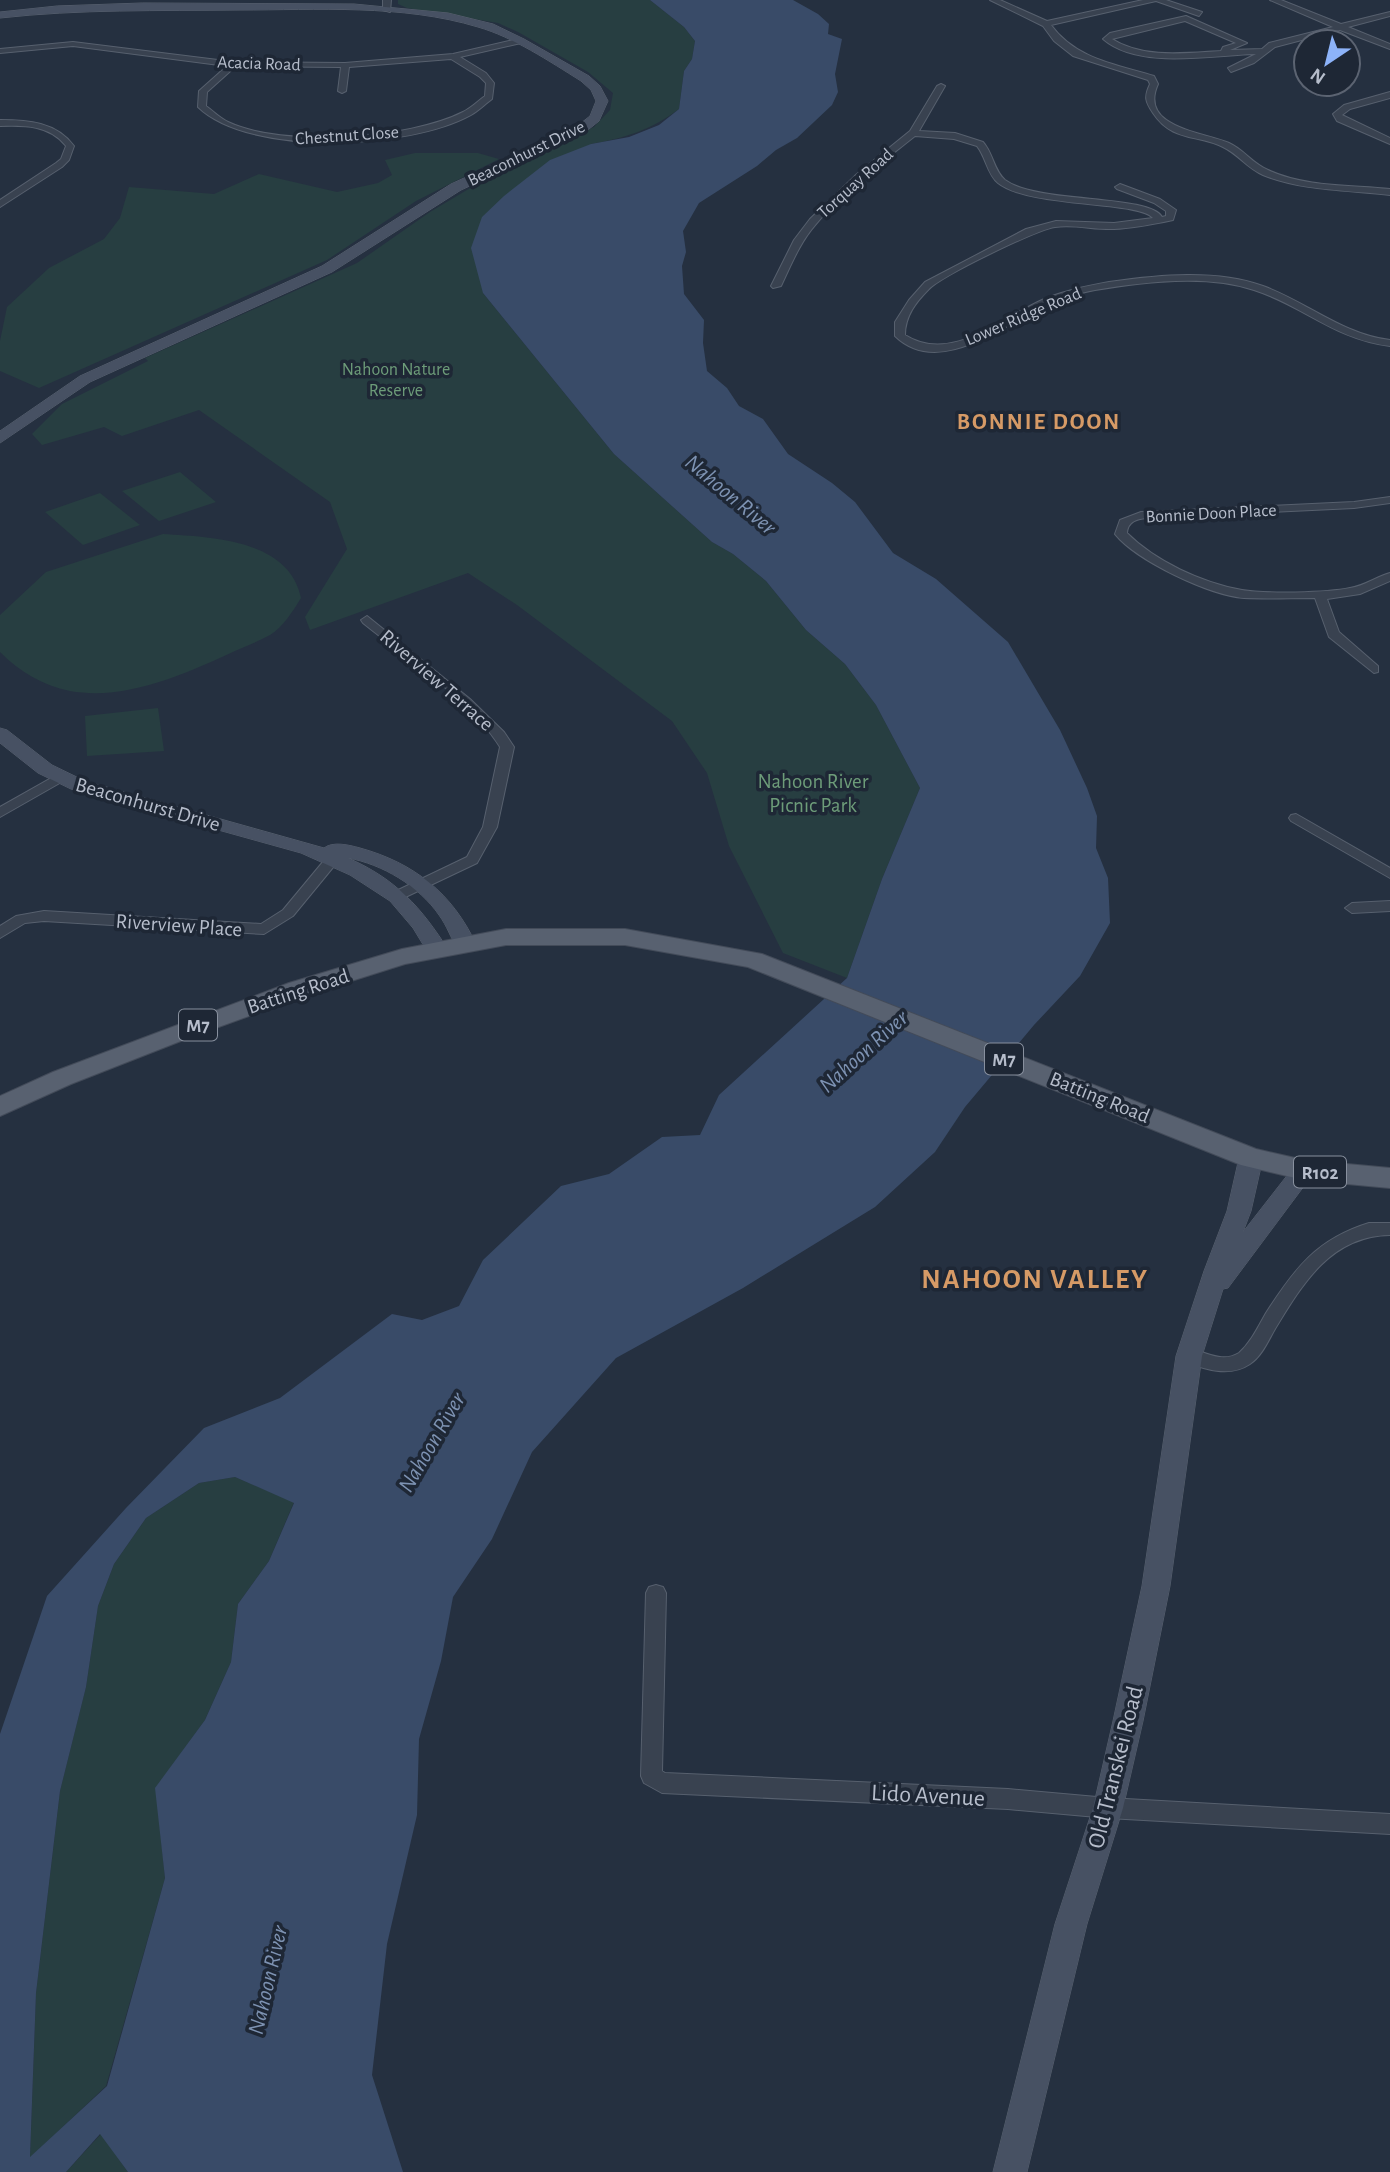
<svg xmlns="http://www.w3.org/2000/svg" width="1390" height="2172" font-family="'Alegreya Sans',sans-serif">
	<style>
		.green { fill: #273e41 }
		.water { fill: #394b68; fill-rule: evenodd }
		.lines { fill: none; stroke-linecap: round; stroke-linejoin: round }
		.street-casing { stroke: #57606e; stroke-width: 2 }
		.secondary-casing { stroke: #57606e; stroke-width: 1 }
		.primary-casing { stroke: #434b59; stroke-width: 2 }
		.street { fill: #394250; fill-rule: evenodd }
		.secondary { fill: #475163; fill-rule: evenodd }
		.primary { fill: #586170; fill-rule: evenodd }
		.labels { text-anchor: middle; stroke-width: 7; stroke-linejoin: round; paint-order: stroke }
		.far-street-label { font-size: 18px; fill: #b6bdcb; stroke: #1e2735 }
		.far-park-label { font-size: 18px; fill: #6d9c79; stroke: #1e2735 }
		.shield { fill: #1e2735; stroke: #88909e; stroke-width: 2 }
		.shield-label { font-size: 19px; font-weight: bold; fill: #b6bdcb }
		.street-label { font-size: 21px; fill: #b6bdcb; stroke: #1e2735 }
		.park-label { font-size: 21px; fill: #6d9c79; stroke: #1e2735 }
		.far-district-label { font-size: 23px; font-weight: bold; letter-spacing: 2px; fill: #d69a66; stroke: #1e2735 }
		.water-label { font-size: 23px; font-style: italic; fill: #7d92b2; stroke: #1e2735 }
		.near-street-label { font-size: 24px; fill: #b6bdcb; stroke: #1e2735 }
		.district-label { font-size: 28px; font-weight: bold; letter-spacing: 2px; fill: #d69a66; stroke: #1e2735 }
	</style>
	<rect width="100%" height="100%" fill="#253040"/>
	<!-- green -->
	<path class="green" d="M 398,0 L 650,0 L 684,27 L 695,41 L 692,59 L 684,71 L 679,109 C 651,130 625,138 591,144 L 483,293 L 614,454 L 712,542 L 733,554 L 766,581 L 806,630 L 845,664 L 876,705 L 920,788 L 882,879 L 847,978 L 783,953 L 729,846 L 707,773 L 672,721 L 517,605 L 468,573 L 310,630 L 305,617 L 347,549 L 330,502 L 199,410 L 122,436 L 104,427 L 42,445 L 32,434 L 62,404 L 148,361 L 145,358 L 357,263 L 430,212 L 482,181 L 594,127 L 610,110 L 613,93 L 588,72 L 518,32 L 498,23 L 407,8 L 398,4 Z
		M 415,153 L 478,153 L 499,159 L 416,201 L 327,260 L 39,388 L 0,371 L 0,341 L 7,307 L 49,268 L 104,239 L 120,218 L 129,187 L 214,194 L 259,174 L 337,192 L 378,183 L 392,175 L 385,160 Z
		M 180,472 L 216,502 L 159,521 L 122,491 Z
		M 100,493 L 140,525 L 83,545 L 45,512 Z
		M 163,534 C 210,537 289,539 301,598 C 293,611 283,627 270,635 C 259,641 247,646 235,651 C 185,674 126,701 70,691 C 42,685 20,672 0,652 L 0,615 L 46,572 Z
		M 158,708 L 164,751 L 87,756 L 85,716 Z
		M 235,1477 L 294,1502 L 269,1561 L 238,1604 L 231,1662 L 205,1720 L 156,1788 L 165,1878 L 106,2086 L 30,2158 L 36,1993 L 60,1791 L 86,1687 L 98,1606 L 114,1564 L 146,1518 L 199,1483 Z
		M 101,2134 L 128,2172 L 66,2172 Z"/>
	<!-- water -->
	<path class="water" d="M 650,0 L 793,0 L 818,14 L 829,24 L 828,34 L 842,39 L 835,74 L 838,92 L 832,105 L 797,138 L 776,150 L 757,166 L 699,203 L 683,231 L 686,252 L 682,266 L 684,294 L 704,320 L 703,343 L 707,371 L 727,388 L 739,406 L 763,419 L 788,454 L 832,483 L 855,502 L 893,553 L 936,579 L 1008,642 L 1060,730 L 1087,788 L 1097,816 L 1096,848 L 1108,878 L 1110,923 L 1080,976 L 1034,1025 L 965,1107 L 935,1152 L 875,1207 L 743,1288 L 616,1358 L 532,1452 L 492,1539 L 453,1597 L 441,1661 L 419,1739 L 417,1815 L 387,1944 L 372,2075 L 403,2172 L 128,2172 L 100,2134 L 66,2172 L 0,2172 L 0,1734 L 47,1596 L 126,1508 L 204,1428 L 280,1398 L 392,1314 L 422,1320 L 459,1306 L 483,1260 L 561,1186 L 609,1174 L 662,1137 L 700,1135 L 719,1095 L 847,978 L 882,879 L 920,788 L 876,705 L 845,664 L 806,630 L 766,581 L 733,554 L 712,542 L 614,454 L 483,293 L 471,248 L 482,217 L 504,196 L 550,160 L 591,144 L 629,137 L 659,125 L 679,109 L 684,71 L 692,59 L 695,41 L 684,27 ZM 235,1477 L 294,1503 L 269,1561 L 238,1604 L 231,1662 L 205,1720 L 155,1788 L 165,1878 L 107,2086 L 30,2157 L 36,1993 L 60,1791 L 86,1687 L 98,1606 L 114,1564 L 146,1518 L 199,1483 Z"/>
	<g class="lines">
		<defs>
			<path id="street" d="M 383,0 L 391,0 L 390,12 L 383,10 Z
				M 990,0 L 1000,0 L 1047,21 L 1143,0 L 1166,0 L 1202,12 L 1199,16 L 1156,1 L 1051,25 C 1076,59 1115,64 1154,76 L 1158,84 C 1138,128 1204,132 1229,143 C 1243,149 1253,164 1268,170 C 1304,187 1351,185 1390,189 L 1390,195 C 1349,190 1302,191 1263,175 C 1247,168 1238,154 1223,147 C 1197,134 1172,142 1153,113 C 1145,101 1144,97 1150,84 L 1148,80 L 1073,56 L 1054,41 L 1043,26 Z
				M 1270,0 L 1281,0 L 1341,24 L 1390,12 L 1390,16 L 1348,27 L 1390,44 L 1390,49 L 1340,30 L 1275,47 L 1254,63 L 1231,72 L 1228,68 L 1256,54 C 1211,55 1139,70 1103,39 L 1110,33 L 1186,16 L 1247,43 L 1230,50 L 1262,49 L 1269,43 L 1333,27 ZM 1185,21 L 1236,43 L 1223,47 L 1221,51 C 1186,53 1144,59 1112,39 Z
				M 518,39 L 521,43 L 460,57 L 486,73 L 494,83 L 492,99 C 485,104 478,111 471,115 C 410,149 250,157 198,107 L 199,91 L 227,66 L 73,46 L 0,53 L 0,49 L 73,42 L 234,62 L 345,63 L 453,54 ZM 451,59 L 480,77 L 486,83 L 485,96 C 478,101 471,108 463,112 C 410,139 283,148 228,122 C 220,118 213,111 206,106 L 207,92 L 236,66 L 341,67 L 338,91 L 342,93 L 346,91 L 349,67 Z
				M 941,84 L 945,86 L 919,131 L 955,133 L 983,142 C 993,153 994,171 1005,180 C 1037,204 1150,194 1162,217 L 1166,216 L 1166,211 L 1154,203 L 1117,189 L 1115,187 L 1120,184 L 1160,199 L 1176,210 L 1173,220 C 1154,224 1134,228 1114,229 C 1095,230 1074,224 1055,227 C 1036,230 943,275 929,289 C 916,302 905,316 905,335 C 951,364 1000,319 1042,300 C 1063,291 1086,286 1109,282 C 1158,275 1216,269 1263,286 C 1307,302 1342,334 1390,340 L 1390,346 C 1334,339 1304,306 1254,290 C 1206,274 1144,282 1095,290 C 1078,293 1061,299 1045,306 C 1003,326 938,378 895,336 L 895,322 L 909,300 L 925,282 L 1026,229 L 1056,221 L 1114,223 L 1153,218 C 1140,201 1029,208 998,183 C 987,174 986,157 977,146 L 954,139 L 915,136 C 881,163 844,190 816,224 C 800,242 791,265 781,286 L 773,288 L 771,286 L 794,240 L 810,219 L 857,174 L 910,131 L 937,86 Z
				M 1390,92 L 1390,98 L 1350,109 L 1342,115 L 1390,138 L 1390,144 L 1337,121 L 1333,114 L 1344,105 Z
				M 0,120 C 28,120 56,122 74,146 L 69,160 L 62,167 L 0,207 L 0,200 L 56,163 L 61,159 L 66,146 C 50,125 24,125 0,126 Z
				M 1390,497 L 1390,503 L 1354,508 L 1147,518 C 1137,519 1128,521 1127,533 C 1155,561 1202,583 1242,590 C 1265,594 1326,593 1350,588 C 1364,586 1376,577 1390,573 L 1390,581 L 1360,594 L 1327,599 L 1339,632 L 1378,666 L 1378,672 L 1374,673 L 1329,637 L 1315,598 C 1291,598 1268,599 1244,598 C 1209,595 1137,561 1115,534 L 1120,520 L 1141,512 L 1354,502 Z
				M 367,616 L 470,699 L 504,732 L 514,747 L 497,827 L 477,863 L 397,901 L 392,899 L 390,896 L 392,893 L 467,857 L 483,827 L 500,747 C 472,701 405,657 363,623 L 361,620 Z
				M 60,773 L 67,777 L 65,780 L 0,817 L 0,807 Z
				M 1296,814 L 1390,868 L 1390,878 L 1291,821 L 1289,818 L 1291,815 Z
				M 332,856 L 339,860 L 293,916 L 264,934 L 44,921 L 25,923 L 0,938 L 0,926 L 16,916 L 44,911 L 261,924 L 283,910 L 327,857 Z
				M 1390,901 L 1390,911 L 1352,913 L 1345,908 L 1352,903 Z
				M 1369,1223 L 1390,1223 L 1390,1235 C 1331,1236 1303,1283 1275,1329 C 1268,1341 1262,1356 1250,1364 C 1229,1378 1204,1369 1183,1361 L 1180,1356 L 1183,1351 C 1201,1345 1217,1366 1239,1353 C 1251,1342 1258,1327 1266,1313 C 1295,1268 1317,1239 1369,1223 Z
				M 656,1585 L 663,1587 L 666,1593 L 662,1771 L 665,1773 L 1008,1789 L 1108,1798 L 1390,1814 L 1390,1834 L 1108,1818 L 1008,1809 L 662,1793 L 644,1783 L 641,1776 L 646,1593 L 649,1587 Z"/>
			<path id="secondary" d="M 143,3 L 354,4 L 448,13 L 493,24 L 524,39 L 589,76 L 600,86 L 608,101 L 599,121 L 584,133 L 461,190 L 332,272 L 90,382 L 0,443 L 0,431 L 80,376 L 322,266 L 451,184 L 576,127 L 590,116 L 596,101 L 591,90 L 581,81 C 549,61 513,37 478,27 C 402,4 317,10 239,10 C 159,11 80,9 0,18 L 0,12 L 57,6 Z
				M 0,728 L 7,730 L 52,765 L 85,781 L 324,848 C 333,841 349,845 360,848 C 414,863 452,893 476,944 L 473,949 L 457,949 C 451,938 447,926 439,915 C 419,886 382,864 348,858 C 396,879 421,907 449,951 L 446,956 L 430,956 L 413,928 L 390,901 L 350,875 L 301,853 L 71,789 L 38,773 L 0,743 Z
				M 1251,1150 L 1259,1152 L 1263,1158 L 1251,1211 L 1243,1232 L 1296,1164 L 1304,1161 L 1312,1164 L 1316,1170 L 1228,1288 L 1223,1289 L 1202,1356 L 1170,1586 L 1143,1721 L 1123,1808 L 1087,1924 L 1027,2172 L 993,2172 L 1055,1924 L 1093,1808 L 1113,1721 L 1142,1586 L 1176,1356 L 1204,1271 L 1227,1211 L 1239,1158 L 1243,1152 Z"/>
			<path id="primary" d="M 506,929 L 625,929 L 762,954 L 1256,1149 L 1304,1160 L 1390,1168 L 1390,1188 L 1304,1180 L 1241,1165 L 748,967 L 625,945 L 506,945 L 405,964 L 307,995 L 191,1037 L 71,1084 L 0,1116 L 0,1096 L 53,1072 L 289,983 L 402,949 Z"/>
		</defs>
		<!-- street casing -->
		<use href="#street" class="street-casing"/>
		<!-- secondary casing -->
		<use href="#secondary" class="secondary-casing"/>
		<!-- primary casing -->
		<use href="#primary" class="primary-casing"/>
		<!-- street -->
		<use href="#street" class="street"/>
		<!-- secondary -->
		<use href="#secondary" class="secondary"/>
		<!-- primary -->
		<use href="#primary" class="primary"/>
	</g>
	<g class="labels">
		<!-- far-street labels -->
		<g class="far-street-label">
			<text transform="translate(259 63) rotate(2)" y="6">Acacia Road</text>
			<text transform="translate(347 135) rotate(-4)" y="6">Chestnut Close</text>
			<text transform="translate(526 153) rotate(-26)" y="6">Beaconhurst Drive</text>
			<text transform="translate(855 183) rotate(-42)" y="6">Torquay Road</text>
			<text transform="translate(1023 316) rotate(-23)" y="6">Lower Ridge Road</text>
			<text transform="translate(1211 513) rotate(-3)" y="6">Bonnie Doon Place</text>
		</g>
		<!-- far-park labels -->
		<g class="far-park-label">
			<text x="396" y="375">Nahoon Nature<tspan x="396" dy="21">Reserve</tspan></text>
		</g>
		<!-- shield labels -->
		<g class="shield">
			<rect x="179" y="1009.5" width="38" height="31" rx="5"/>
			<rect x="985" y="1043.5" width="38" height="31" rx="5"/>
			<rect x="1294" y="1156.5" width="52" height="31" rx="5"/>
		</g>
		<g class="shield-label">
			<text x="198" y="1032">M7</text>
			<text x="1004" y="1066">M7</text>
			<text x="1320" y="1179">R102</text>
		</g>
		<!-- street labels -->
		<g class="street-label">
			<text transform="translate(437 680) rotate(41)" y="7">Riverview Terrace</text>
			<text transform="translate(148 804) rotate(16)" y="7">Beaconhurst Drive</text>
			<text transform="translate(179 925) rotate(4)" y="7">Riverview Place</text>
			<text transform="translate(298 991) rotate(-18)" y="7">Batting Road</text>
			<text transform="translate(1100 1097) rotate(22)" y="7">Batting Road</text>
		</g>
		<!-- park labels -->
		<g class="park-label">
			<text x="813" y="788">Nahoon River<tspan x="813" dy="24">Picnic Park</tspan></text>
		</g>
		<!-- far-district labels -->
		<g class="far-district-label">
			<text x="1039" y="429">BONNIE DOON</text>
		</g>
		<!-- water labels -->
		<g class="water-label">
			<text transform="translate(731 494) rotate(40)" y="8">Nahoon River</text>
			<text transform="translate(863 1051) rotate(-42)" y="8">Nahoon River</text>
			<text transform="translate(431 1442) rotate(-60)" y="8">Nahoon River</text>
			<text transform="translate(267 1980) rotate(-77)" y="8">Nahoon River</text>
		</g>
		<!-- near-street labels -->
		<g class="near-street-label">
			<text transform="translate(1115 1767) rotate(-76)" y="8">Old Transkei Road</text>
			<text transform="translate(928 1795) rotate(3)" y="8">Lido Avenue</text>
		</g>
		<!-- district labels -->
		<g class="district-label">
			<text x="1035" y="1288">NAHOON VALLEY</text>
		</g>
	</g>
	<!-- north arrow -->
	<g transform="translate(1327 63) rotate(215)"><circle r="33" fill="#1e2735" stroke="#5b6371" stroke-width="2"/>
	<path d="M0-5L12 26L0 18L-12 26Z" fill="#8db3f9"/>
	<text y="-10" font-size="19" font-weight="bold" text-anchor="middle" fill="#b6bdcb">N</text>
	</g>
</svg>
